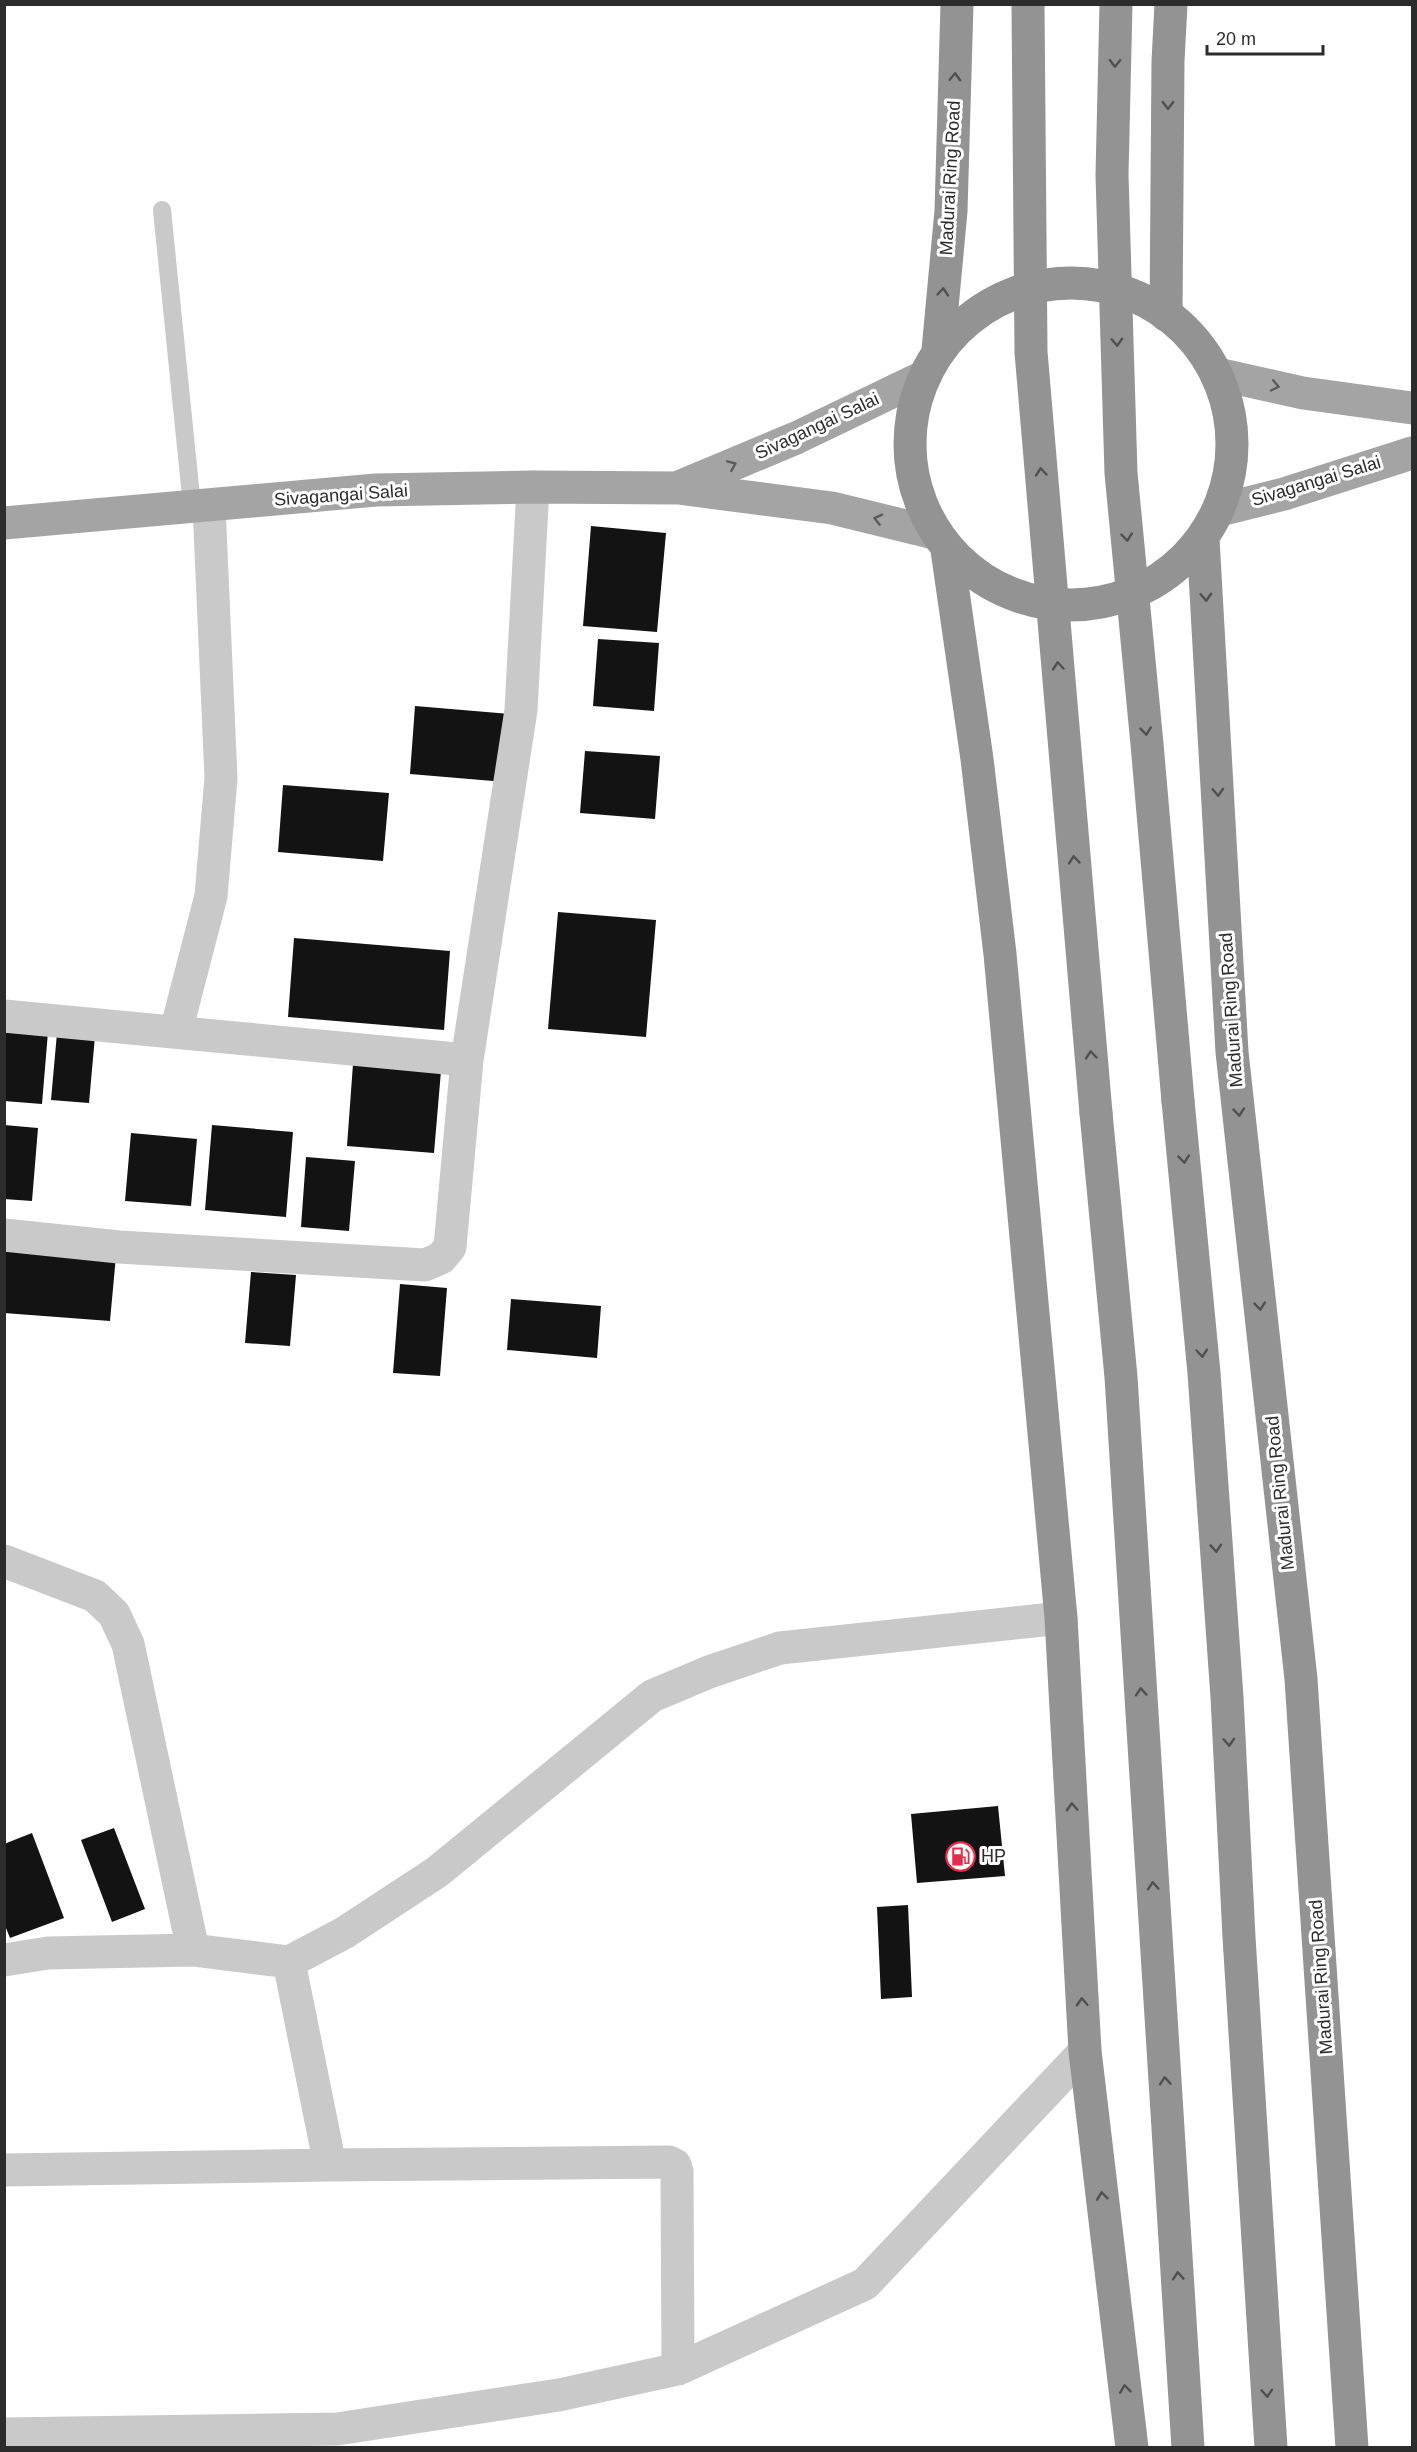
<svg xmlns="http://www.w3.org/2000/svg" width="1417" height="2452" font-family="Arial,sans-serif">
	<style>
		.building { fill: #131313 }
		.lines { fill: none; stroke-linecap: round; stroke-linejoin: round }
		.lane { stroke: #c9c9c9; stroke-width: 18 }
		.street { stroke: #c9c9c9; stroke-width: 33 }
		.primary { stroke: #a4a4a4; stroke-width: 33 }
		.highway { stroke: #939393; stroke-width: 33 }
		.highway-bridge { stroke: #939393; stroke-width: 33 }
		.oneway { stroke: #505050 }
		.oneway2 { stroke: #5c5c5c }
		.labels { text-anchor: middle; stroke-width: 6; stroke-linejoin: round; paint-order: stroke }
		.street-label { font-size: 18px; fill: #2c2c2c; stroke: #fff }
		.poi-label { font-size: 18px; fill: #2c2c2c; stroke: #fff; text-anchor: start }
	</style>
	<rect width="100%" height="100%" fill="#fff"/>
	<!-- building -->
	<path class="building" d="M 591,526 L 666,533 L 657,632 L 583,626 Z
		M 598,639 L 659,643 L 654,711 L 593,706 Z
		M 415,706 L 510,714 L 505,782 L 410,774 Z
		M 585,751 L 660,756 L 655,819 L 580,813 Z
		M 283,785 L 389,793 L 383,861 L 278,852 Z
		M 558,912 L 656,920 L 646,1037 L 548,1029 Z
		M 294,938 L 450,951 L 444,1030 L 288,1017 Z
		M 5,1029 L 48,1032 L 42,1104 L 4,1101 Z
		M 57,1033 L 95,1036 L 89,1103 L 51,1100 Z
		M 353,1064 L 441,1071 L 434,1153 L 347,1146 Z
		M 4,1125 L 38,1128 L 32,1201 L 4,1199 Z
		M 212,1125 L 293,1132 L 286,1217 L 205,1210 Z
		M 131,1133 L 197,1139 L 191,1206 L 125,1201 Z
		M 306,1157 L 355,1161 L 349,1231 L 301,1227 Z
		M 4,1247 L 116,1256 L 110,1321 L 4,1313 Z
		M 251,1272 L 296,1275 L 290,1346 L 245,1343 Z
		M 400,1284 L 447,1288 L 440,1376 L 393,1373 Z
		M 511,1299 L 601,1306 L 597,1358 L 507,1350 Z
		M 998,1806 L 1005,1876 L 917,1883 L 911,1814 Z
		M 114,1828 L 145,1909 L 112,1922 L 81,1840 Z
		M 32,1833 L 64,1918 L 10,1938 L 4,1923 L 4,1844 Z
		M 908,1905 L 912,1997 L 881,1999 L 877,1907 Z"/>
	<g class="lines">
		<!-- lane -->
		<path class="lane" d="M 162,210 L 192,506"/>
		<!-- street -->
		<path class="street" d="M 4,1016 L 467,1060
			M 176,1031 L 211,896 L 221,778 L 209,506
			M 4,1235 L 119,1247 L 425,1265 L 441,1258 L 450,1247 L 467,1060 L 521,710 L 533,487
			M 4,1561 L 95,1596 L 114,1614 L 128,1644 L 193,1950
			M 4,1960 L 48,1953 L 193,1950 L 289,1962 L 344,1933 L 437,1872 L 652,1696 L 709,1672 L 780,1648 L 1061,1618
			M 289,1962 L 330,2165 L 669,2162 L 675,2165 L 677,2172 L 678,2369
			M 4,2170 L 330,2165
			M 4,2434 L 337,2429 L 559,2395 L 678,2369 L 865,2284 L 1085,2051"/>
		<!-- primary -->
		<path class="primary" d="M 1218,374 L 1303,393 L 1412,408
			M 679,487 L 796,438 L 923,377
			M 1220,510 L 1284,494 L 1412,453
			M 4,523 L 376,490 L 533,487 L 678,488 L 832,508 L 934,533"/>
		<!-- highway -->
		<path class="highway" d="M910 444a161 161 0 1 1 322 0a161 161 0 1 1-322 0Z
			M 1166,315 L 1168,61 L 1171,4
			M 938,350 L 951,211 L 957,4
			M 1203,539 L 1232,1052 L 1301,1679 L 1352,2448
			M 947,550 L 977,759 L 1000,954 L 1061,1618 L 1085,2051 L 1132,2448
			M 1178,1101 L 1204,1373 L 1227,1697 L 1239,1937 L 1271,2448
			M 1096,1113 L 1121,1377 L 1188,2448"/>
		<!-- highway-bridge -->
		<path class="highway-bridge" d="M 1028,4 L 1031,352 L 1096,1113
			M 1116,4 L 1112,175 L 1121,473 L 1147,744 L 1178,1101"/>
	</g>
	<!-- one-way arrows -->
	<defs><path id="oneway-chevron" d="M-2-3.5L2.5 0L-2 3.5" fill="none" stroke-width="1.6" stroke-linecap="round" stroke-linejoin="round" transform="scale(1.5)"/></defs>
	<g class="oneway">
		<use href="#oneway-chevron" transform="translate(1115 63) rotate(91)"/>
		<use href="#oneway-chevron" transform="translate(955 77) rotate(-88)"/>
		<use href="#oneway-chevron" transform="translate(1168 105) rotate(90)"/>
		<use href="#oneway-chevron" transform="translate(943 292) rotate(-85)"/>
		<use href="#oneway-chevron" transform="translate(1117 342) rotate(88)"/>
		<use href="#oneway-chevron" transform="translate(1041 472) rotate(-95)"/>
		<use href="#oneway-chevron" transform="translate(1127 537) rotate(84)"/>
		<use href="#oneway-chevron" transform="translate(1206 597) rotate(87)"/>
		<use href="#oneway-chevron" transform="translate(1058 666) rotate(-95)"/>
		<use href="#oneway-chevron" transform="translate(1146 731) rotate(84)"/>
		<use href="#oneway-chevron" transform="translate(1218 792) rotate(87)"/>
		<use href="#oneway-chevron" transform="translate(1074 860) rotate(-95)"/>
		<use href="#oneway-chevron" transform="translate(1091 1055) rotate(-95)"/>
		<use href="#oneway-chevron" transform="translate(1239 1112) rotate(84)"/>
		<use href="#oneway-chevron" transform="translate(1184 1159) rotate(84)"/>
		<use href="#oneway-chevron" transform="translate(1260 1306) rotate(84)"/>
		<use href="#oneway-chevron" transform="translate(1202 1353) rotate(85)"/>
		<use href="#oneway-chevron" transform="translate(1216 1548) rotate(86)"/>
		<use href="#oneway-chevron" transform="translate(1141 1692) rotate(-94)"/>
		<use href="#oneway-chevron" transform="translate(1229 1742) rotate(87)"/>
		<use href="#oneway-chevron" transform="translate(1072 1807) rotate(-93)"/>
		<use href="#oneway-chevron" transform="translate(1153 1886) rotate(-94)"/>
		<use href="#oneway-chevron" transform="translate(1082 2002) rotate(-93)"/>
		<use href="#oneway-chevron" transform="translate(1165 2081) rotate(-94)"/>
		<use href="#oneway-chevron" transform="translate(1102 2196) rotate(-97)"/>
		<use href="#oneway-chevron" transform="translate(1178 2276) rotate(-94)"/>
		<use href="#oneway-chevron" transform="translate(1125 2389) rotate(-97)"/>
		<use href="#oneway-chevron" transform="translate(1267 2393) rotate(86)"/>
	</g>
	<g class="oneway2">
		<use href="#oneway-chevron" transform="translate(1275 386) rotate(12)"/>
		<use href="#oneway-chevron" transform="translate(732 465) rotate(-23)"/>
		<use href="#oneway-chevron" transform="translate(878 519) rotate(-166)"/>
	</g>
	<!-- icons -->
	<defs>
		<symbol id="fuel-ring" viewBox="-11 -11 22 22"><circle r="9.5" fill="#fff" stroke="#e82948" stroke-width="1.5"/><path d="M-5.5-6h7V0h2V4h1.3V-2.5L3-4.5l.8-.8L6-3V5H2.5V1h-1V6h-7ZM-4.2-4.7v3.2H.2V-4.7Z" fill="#e82948"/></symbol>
	</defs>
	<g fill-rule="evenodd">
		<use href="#fuel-ring" x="944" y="1840" width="33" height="33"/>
	</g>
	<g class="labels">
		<!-- street labels -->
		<g class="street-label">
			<text transform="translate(950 178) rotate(-87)" y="6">Madurai Ring Road</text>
			<text transform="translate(817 426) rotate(-25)" y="6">Sivagangai Salai</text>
			<text transform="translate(1316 481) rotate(-17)" y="6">Sivagangai Salai</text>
			<text transform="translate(341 495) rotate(-4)" y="6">Sivagangai Salai</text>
			<text transform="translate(1231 1010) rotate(-94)" y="6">Madurai Ring Road</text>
			<text transform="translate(1280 1493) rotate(-96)" y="6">Madurai Ring Road</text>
			<text transform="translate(1321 1977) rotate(-94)" y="6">Madurai Ring Road</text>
		</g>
		<!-- poi labels -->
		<g class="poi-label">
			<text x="981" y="1862">HP</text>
		</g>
	</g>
	<!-- border -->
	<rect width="1417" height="2452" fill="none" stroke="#2c2c2c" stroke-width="12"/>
	<!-- scale -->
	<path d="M1207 45v9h116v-9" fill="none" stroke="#2c2c2c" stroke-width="3"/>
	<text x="1216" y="45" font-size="18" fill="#2c2c2c" stroke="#ffffff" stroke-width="4.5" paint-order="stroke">20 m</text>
</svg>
